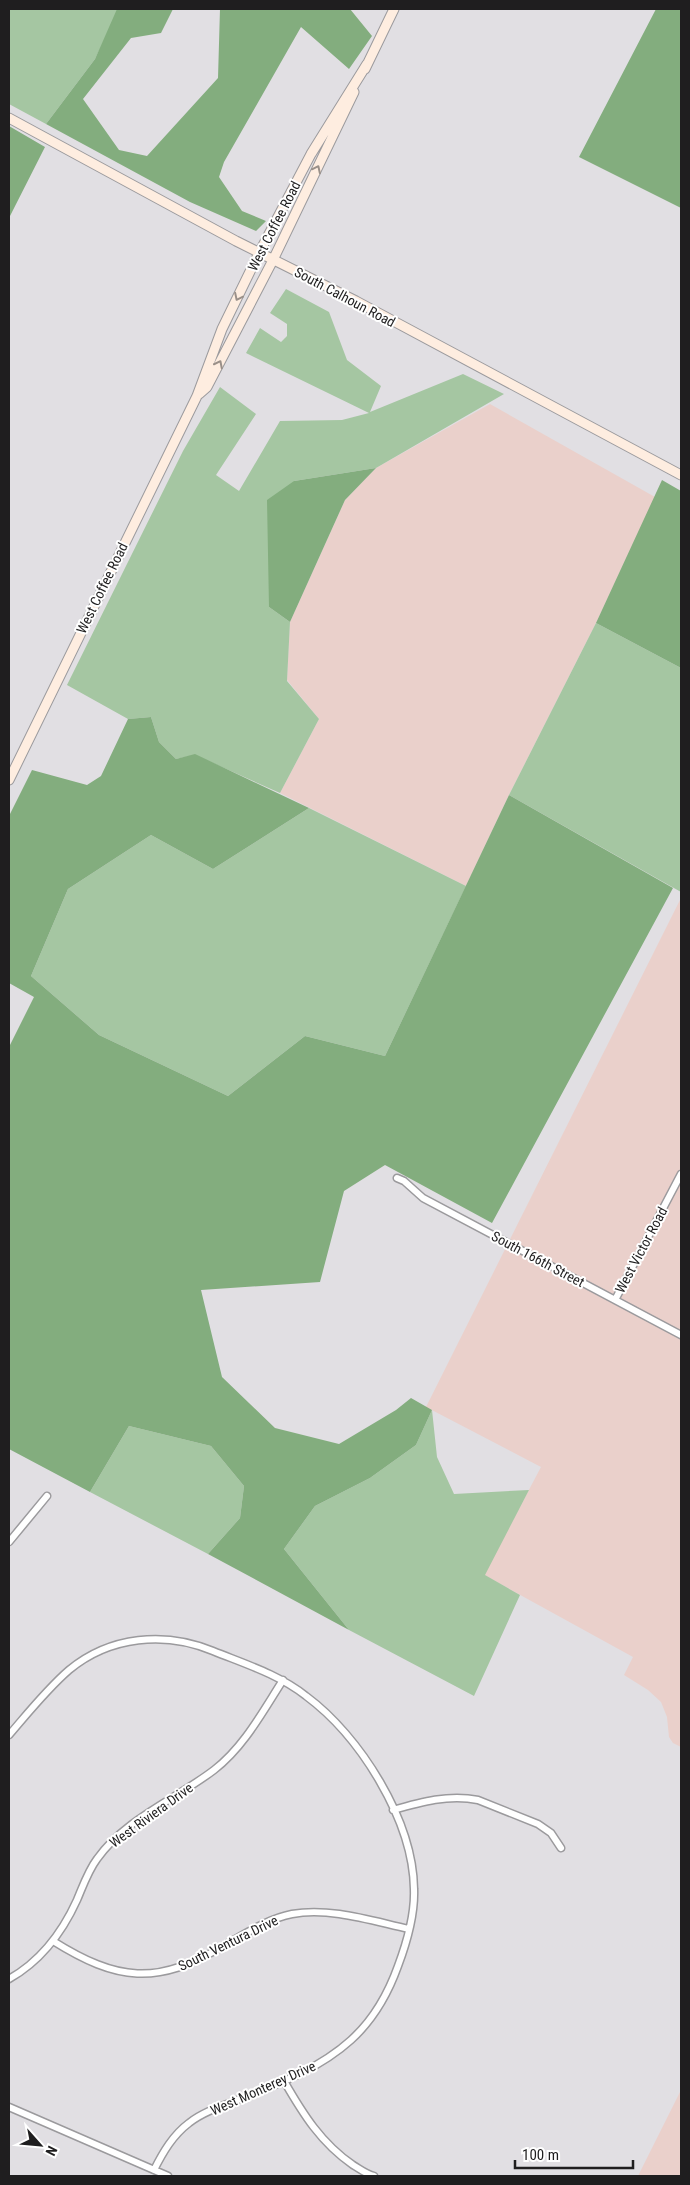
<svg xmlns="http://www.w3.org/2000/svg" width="690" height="2185" font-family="'Roboto Condensed',sans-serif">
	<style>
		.industrial { fill: #ead0cb }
		.green { fill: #a5c6a2 }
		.forest { fill: #83ad7e }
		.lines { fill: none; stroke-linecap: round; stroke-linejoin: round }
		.street-casing { stroke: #9b9a9d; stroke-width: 9 }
		.secondary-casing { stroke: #9b9a9d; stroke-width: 11 }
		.street { stroke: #fff; stroke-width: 6 }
		.secondary { stroke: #feede0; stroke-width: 9 }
		.oneway { stroke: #9a9089 }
		.labels { text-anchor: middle; stroke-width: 4; stroke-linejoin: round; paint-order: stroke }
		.street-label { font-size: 14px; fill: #1f1e1f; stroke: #fff }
	</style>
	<rect width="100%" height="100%" fill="#e1dfe3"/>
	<!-- industrial -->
	<path class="industrial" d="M 490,404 L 655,497 L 596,623 L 509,795 L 466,886 L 280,793 L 319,719 L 287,680 L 290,622 L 345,500 L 376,468 Z
		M 681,898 L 681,1747 L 673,1743 L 669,1737 L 667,1717 L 661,1702 L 648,1690 L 624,1675 L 633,1657 L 484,1575 L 541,1467 L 426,1407 Z
		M 681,2090 L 681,2176 L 638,2176 Z"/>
	<!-- green -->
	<path class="green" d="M 9,9 L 119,9 L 95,59 L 46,124 L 9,104 Z
		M 286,289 L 329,312 L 347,360 L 381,386 L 370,412 L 463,374 L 504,394 L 376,468 L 294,481 L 269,607 L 290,622 L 287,681 L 319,719 L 280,793 L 195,755 L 176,759 L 159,742 L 151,717 L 128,719 L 67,685 L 183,451 L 220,387 L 256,414 L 216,475 L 239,491 L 280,421 L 342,420 L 369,413 L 246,353 L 260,328 L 281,342 L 287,336 L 287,324 L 270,313 Z
		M 596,623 L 681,668 L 681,892 L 509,795 Z
		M 309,808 L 466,886 L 385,1056 L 305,1036 L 228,1096 L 99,1035 L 31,976 L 68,889 L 151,835 L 213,869 Z
		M 432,1410 L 437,1457 L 454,1494 L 529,1490 L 485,1575 L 520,1595 L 474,1696 L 349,1630 L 284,1549 L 315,1506 L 370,1478 L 416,1445 Z
		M 129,1426 L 211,1446 L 244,1486 L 240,1518 L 208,1554 L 90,1492 Z"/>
	<!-- forest -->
	<path class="forest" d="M 117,9 L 173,9 L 161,33 L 131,38 L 83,99 L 119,150 L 147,156 L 218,78 L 220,9 L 350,9 L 372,36 L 349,69 L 301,27 L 224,162 L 219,177 L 242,211 L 266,221 L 256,231 L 190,202 L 46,124 L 95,59 Z
		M 656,9 L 681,9 L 681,208 L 579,157 Z
		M 9,126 L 45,147 L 9,218 Z
		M 376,468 L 345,500 L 290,622 L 269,607 L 267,500 L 294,481 Z
		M 662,480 L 681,491 L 681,668 L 596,623 Z
		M 151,717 L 159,742 L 176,759 L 195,754 L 309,808 L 213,869 L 151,835 L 68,889 L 31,976 L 99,1035 L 228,1096 L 305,1036 L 385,1056 L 509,795 L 673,888 L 492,1223 L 385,1165 L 344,1191 L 320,1282 L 201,1290 L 222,1377 L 275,1428 L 339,1444 L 396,1410 L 411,1398 L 432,1410 L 416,1445 L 370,1478 L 315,1506 L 284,1549 L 349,1630 L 208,1554 L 240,1518 L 244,1486 L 211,1446 L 129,1426 L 90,1492 L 9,1449 L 9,1047 L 34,997 L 9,983 L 9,816 L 32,770 L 87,785 L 101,776 L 128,719 Z"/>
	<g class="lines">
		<defs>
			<path id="street" d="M 397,1178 L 404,1181 L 423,1198 L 681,1335
				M 615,1300 L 681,1174
				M 9,1542 L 47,1496
				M 9,1735 C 28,1713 47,1689 69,1670 C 110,1636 165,1631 213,1651 C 245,1664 278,1674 306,1696 C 360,1736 413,1820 414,1889 C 415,1914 407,1942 398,1966 C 388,1994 373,2020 351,2040 C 320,2068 281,2083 243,2098 C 225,2105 204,2111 189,2123 C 173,2135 163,2152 154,2170
				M 393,1810 C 421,1802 449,1794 478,1800 L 538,1824 L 551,1833 L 561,1848
				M 53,1941 C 117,1981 157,1986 223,1946 C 245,1934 267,1919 292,1914 C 330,1907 372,1921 409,1929
				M 9,1979 C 41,1961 62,1933 77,1900 C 83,1886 88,1871 97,1859 C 125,1819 176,1799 214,1770 C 244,1747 263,1711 283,1680
				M 284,2081 C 303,2114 321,2143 353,2165 C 360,2169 366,2174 374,2176
				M 9,2107 L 168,2176"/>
			<path id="secondary" d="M 365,69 L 394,9
				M 9,118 L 236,241 L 356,301 L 681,475
				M 199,394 L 207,387 L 273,260 L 354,92
				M 9,780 L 197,396 L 222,329 L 259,253 L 311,154 L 367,64"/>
		</defs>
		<!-- street casing -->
		<use href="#street" class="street-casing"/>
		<!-- secondary casing -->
		<use href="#secondary" class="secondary-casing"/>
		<!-- street -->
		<use href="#street" class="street"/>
		<!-- secondary -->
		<use href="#secondary" class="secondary"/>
	</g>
	<!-- one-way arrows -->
	<defs><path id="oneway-chevron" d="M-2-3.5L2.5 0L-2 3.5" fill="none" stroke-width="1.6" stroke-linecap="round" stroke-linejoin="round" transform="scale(1.25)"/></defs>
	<g class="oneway">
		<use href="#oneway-chevron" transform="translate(317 169) rotate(-64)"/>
		<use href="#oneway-chevron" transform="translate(238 297) rotate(116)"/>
		<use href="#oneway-chevron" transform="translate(219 364) rotate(-63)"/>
	</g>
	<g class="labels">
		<!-- street labels -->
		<g class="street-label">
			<text transform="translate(274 226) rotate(-63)" y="5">West Coffee Road</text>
			<text transform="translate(345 297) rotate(28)" y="5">South Calhoun Road</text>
			<text transform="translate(102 588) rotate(-64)" y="5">West Coffee Road</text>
			<text transform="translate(641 1250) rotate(-62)" y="5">West Victor Road</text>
			<text transform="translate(538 1259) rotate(28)" y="5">South 166th Street</text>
			<text transform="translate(151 1815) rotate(-36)" y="5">West Riviera Drive</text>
			<text transform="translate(228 1943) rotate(-26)" y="5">South Ventura Drive</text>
			<text transform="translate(263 2088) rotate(-24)" y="5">West Monterey Drive</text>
		</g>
	</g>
	<!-- border -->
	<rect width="690" height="2185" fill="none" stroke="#1f1e1f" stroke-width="20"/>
	<!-- north arrow -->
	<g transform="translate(40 2145) rotate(117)" stroke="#ffffff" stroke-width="4" paint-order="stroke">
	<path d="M0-4L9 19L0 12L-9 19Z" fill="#1f1e1f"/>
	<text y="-8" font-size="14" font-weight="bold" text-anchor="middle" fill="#1f1e1f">N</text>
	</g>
	<!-- scale -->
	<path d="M515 2160v8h118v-8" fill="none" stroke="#1f1e1f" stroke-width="2.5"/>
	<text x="522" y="2160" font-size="15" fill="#1f1e1f" stroke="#ffffff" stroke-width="4" paint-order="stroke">100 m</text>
</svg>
